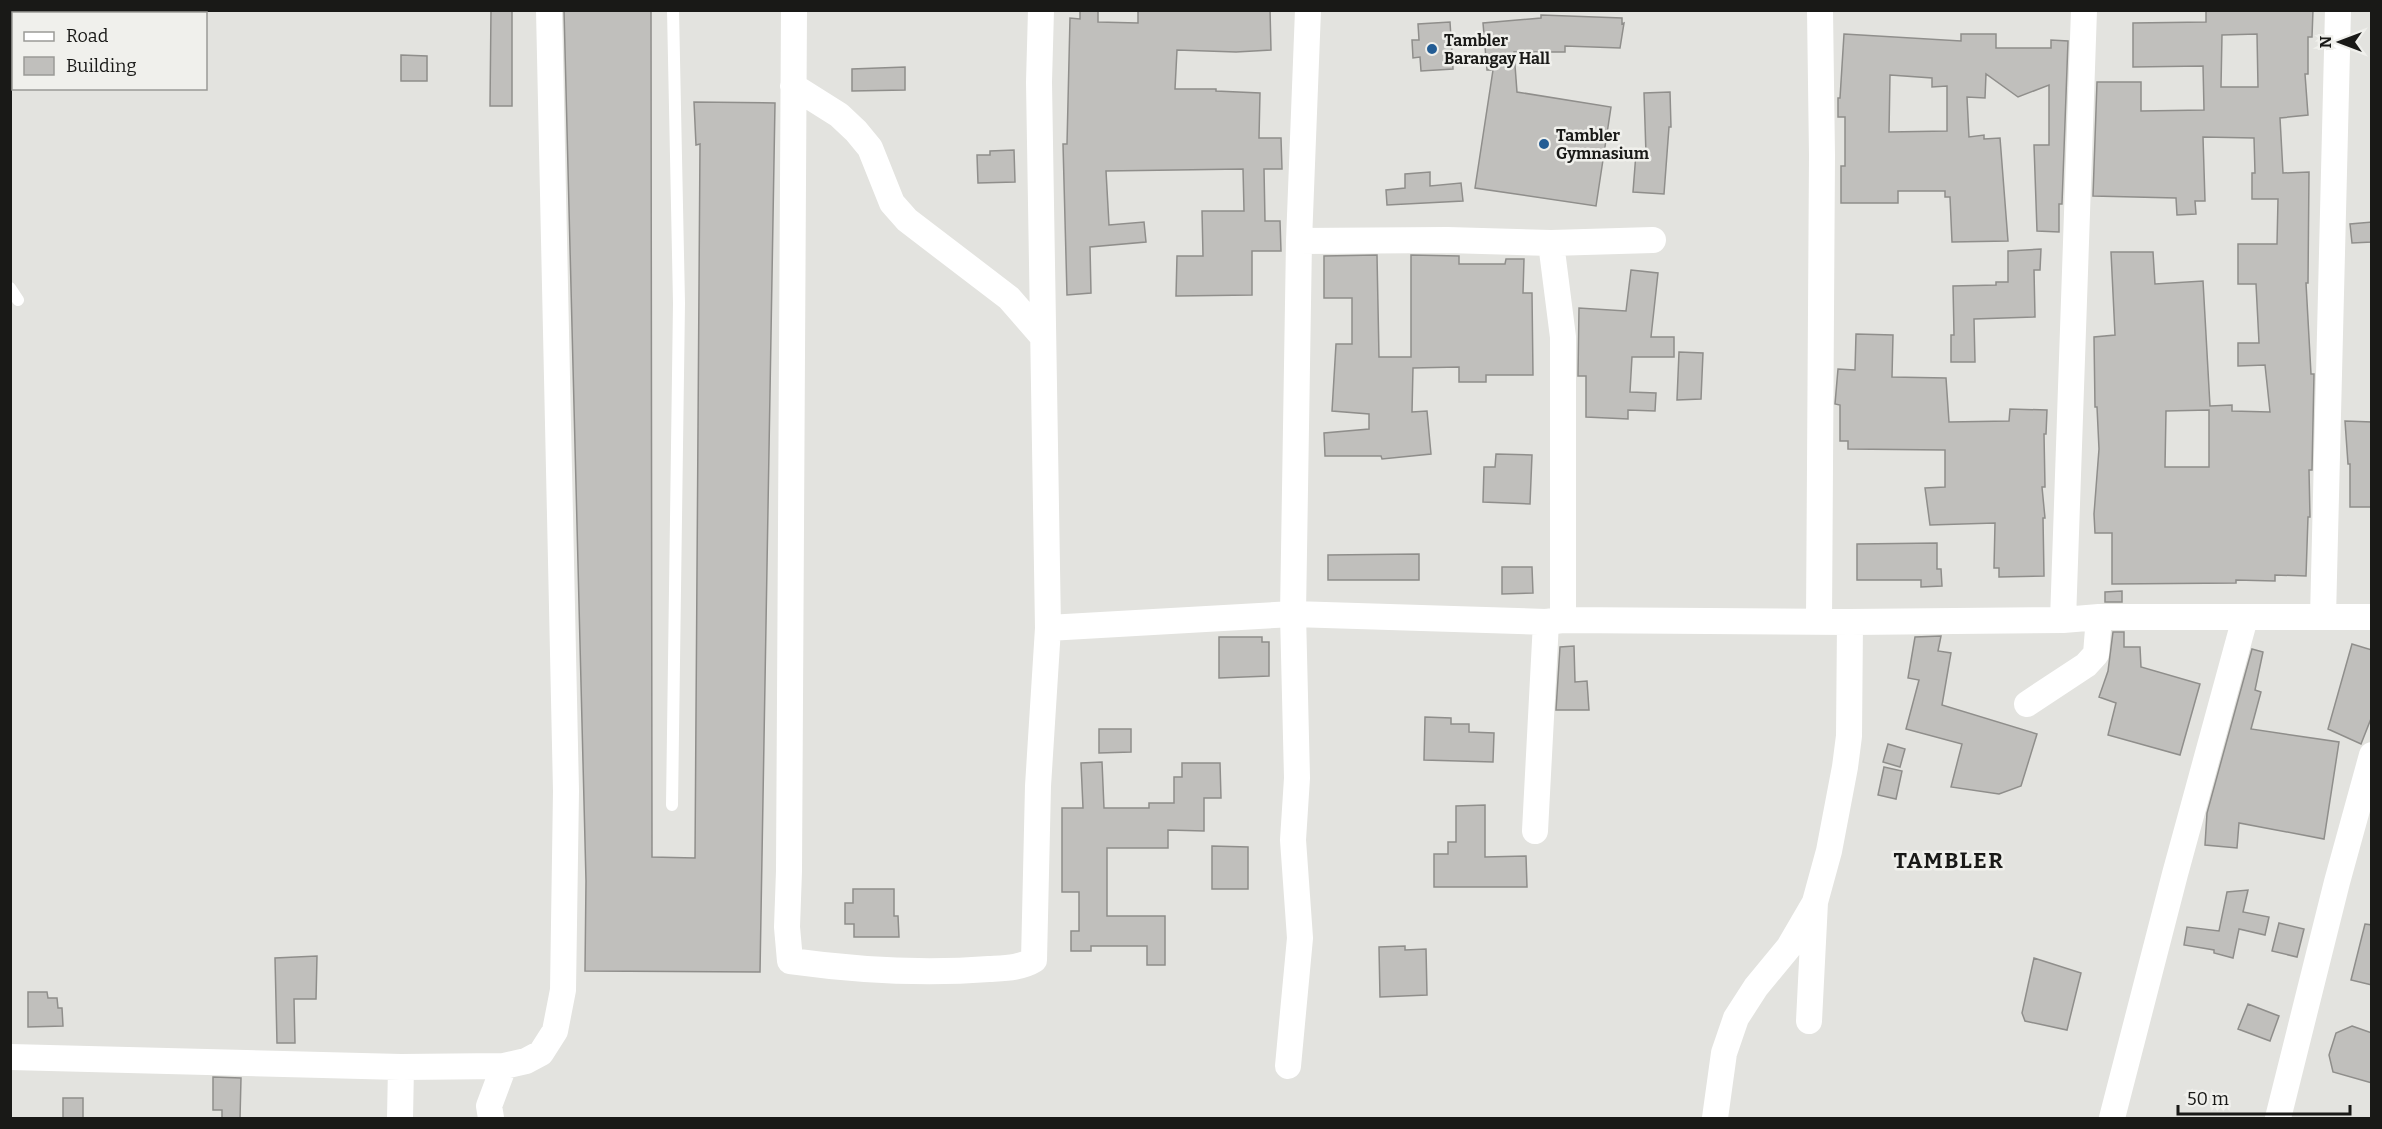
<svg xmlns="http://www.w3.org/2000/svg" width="2382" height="1129" font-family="Bitter,serif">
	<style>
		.building { fill: #c0bfbc; stroke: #8f8e8b; stroke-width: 1.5; fill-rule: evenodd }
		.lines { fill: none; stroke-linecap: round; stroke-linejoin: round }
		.lane { stroke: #fff; stroke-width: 12 }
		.street { stroke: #fff; stroke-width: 26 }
		.poi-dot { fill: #235c94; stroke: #f0f0ec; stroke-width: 2 }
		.labels { text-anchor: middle; stroke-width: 5; stroke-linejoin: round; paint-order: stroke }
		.poi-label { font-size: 16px; font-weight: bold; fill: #191917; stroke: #f0f0ec; text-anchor: start }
		.district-label { font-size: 22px; font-weight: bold; letter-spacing: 1.5px; fill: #191917; stroke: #f0f0ec }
	</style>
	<rect width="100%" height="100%" fill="#e3e3df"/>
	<!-- building -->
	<path class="building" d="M 491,10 L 512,10 L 512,106 L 490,106 Z
		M 564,10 L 651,10 L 652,857 L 695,858 L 700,144 L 696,145 L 694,102 L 775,103 L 760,972 L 585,971 L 586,881 Z
		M 1080,10 L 1098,10 L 1098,22 L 1138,23 L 1138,10 L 1270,10 L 1271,50 L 1236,52 L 1177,50 L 1175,89 L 1216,89 L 1216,91 L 1260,93 L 1259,138 L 1281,138 L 1282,169 L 1264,169 L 1265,221 L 1280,221 L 1281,251 L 1252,251 L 1252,295 L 1176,296 L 1177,256 L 1203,256 L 1202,211 L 1244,211 L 1243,169 L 1106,171 L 1109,225 L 1144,222 L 1146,242 L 1090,247 L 1091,293 L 1067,295 L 1063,144 L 1067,144 L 1070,18 L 1080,19 Z
		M 2206,10 L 2313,10 L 2312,37 L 2308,37 L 2308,74 L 2305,74 L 2308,115 L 2280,118 L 2283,173 L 2309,172 L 2308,283 L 2306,283 L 2311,374 L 2314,374 L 2312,470 L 2309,470 L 2310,517 L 2308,517 L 2306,576 L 2275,575 L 2275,581 L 2236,580 L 2236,583 L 2112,584 L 2112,533 L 2095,533 L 2094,514 L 2099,449 L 2097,407 L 2095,407 L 2094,337 L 2115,335 L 2111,252 L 2153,252 L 2155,284 L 2203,281 L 2210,406 L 2232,405 L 2232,411 L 2270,412 L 2265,365 L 2238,366 L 2238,343 L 2259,343 L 2256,284 L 2238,284 L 2238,244 L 2277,244 L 2278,199 L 2252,199 L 2252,173 L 2255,173 L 2254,138 L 2203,137 L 2205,201 L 2195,201 L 2196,214 L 2177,215 L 2176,198 L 2093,196 L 2097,82 L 2141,82 L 2141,111 L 2204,110 L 2203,66 L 2133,67 L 2133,23 L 2206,22 ZM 2257,34 L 2258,87 L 2221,87 L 2222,35 ZM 2209,410 L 2209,467 L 2165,467 L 2166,411 Z
		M 1541,15 L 1622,18 L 1622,24 L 1624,23 L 1620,48 L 1565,46 L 1565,52 L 1514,52 L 1517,92 L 1611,107 L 1596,206 L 1475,188 L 1493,70 L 1487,70 L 1483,23 L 1541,18 Z
		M 1450,22 L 1453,69 L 1421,71 L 1420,57 L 1413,58 L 1412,40 L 1419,40 L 1418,24 Z
		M 1844,34 L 1961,41 L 1961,34 L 1996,34 L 1996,48 L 2051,48 L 2051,40 L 2068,41 L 2062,204 L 2059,204 L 2059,232 L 2037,231 L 2034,145 L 2049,145 L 2049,85 L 2018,97 L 1986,74 L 1985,98 L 1967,97 L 1969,137 L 1984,135 L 1984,139 L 2000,138 L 2008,241 L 1952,242 L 1950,197 L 1945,197 L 1945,191 L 1898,191 L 1898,203 L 1841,203 L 1841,166 L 1845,166 L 1845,117 L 1838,117 L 1838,98 L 1840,98 ZM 1890,75 L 1932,78 L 1932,87 L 1947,86 L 1947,131 L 1889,132 Z
		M 401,55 L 427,56 L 427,81 L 401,81 Z
		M 905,67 L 905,90 L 852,91 L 852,69 Z
		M 1670,92 L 1671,127 L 1669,127 L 1664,194 L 1633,192 L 1636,153 L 1646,154 L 1644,93 Z
		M 1014,150 L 1015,182 L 978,183 L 977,155 L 990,155 L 990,151 Z
		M 1430,172 L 1430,186 L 1461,183 L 1463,201 L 1387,205 L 1386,190 L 1405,188 L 1405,174 Z
		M 2372,222 L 2372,242 L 2352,243 L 2350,224 Z
		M 2041,249 L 2040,270 L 2034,270 L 2035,317 L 1974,319 L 1975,362 L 1951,362 L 1951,335 L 1954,335 L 1953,286 L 1996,285 L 1996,282 L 2008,282 L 2008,251 Z
		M 1377,255 L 1379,357 L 1411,357 L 1411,255 L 1459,256 L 1459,264 L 1505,264 L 1506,259 L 1524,259 L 1523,293 L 1532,293 L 1533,375 L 1486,375 L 1486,382 L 1459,382 L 1459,367 L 1413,368 L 1412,412 L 1427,411 L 1431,454 L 1382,459 L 1381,456 L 1325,456 L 1324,433 L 1369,429 L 1369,414 L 1332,411 L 1336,344 L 1352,344 L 1352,298 L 1324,298 L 1324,256 Z
		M 1631,270 L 1658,273 L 1651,337 L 1674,337 L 1674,357 L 1632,357 L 1630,392 L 1656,393 L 1655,411 L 1628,410 L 1628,419 L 1586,417 L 1586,376 L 1578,376 L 1579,308 L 1626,311 Z
		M 1856,334 L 1893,335 L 1892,377 L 1946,378 L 1949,422 L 2009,421 L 2010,409 L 2047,410 L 2046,434 L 2044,434 L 2045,487 L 2042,487 L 2045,518 L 2043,518 L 2044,576 L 1999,577 L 1999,568 L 1994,568 L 1995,523 L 1930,525 L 1925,488 L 1945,487 L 1945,450 L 1848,449 L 1848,441 L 1840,441 L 1840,405 L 1835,404 L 1838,369 L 1855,370 Z
		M 1679,352 L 1703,353 L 1701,399 L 1677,400 Z
		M 2345,421 L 2372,422 L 2372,507 L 2350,507 L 2350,464 L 2348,464 Z
		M 1496,454 L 1532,455 L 1530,504 L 1483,502 L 1484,467 L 1495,467 Z
		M 1937,543 L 1937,569 L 1941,569 L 1942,586 L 1921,587 L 1921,580 L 1857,580 L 1857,544 Z
		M 1419,554 L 1419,580 L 1328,580 L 1328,555 Z
		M 1502,567 L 1532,567 L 1533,593 L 1502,594 Z
		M 2122,591 L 2122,602 L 2105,602 L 2105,592 Z
		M 2113,632 L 2124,632 L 2124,647 L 2140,647 L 2141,667 L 2200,684 L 2180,755 L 2108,735 L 2116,703 L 2099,697 L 2108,671 Z
		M 1941,636 L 1938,651 L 1951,653 L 1942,705 L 2037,734 L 2021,786 L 1999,794 L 1951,787 L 1962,744 L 1906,729 L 1919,680 L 1908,678 L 1915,637 Z
		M 1219,637 L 1262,637 L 1262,642 L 1269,642 L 1269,676 L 1219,678 Z
		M 2352,644 L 2372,650 L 2372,716 L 2361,744 L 2328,729 Z
		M 1574,646 L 1575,682 L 1587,681 L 1589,710 L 1556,710 L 1560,647 Z
		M 2252,649 L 2263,652 L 2255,690 L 2261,692 L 2251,729 L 2339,742 L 2324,839 L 2239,823 L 2237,848 L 2205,845 L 2207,813 Z
		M 1425,717 L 1451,718 L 1451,724 L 1469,724 L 1469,732 L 1494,733 L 1493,762 L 1424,760 Z
		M 1099,729 L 1131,729 L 1131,752 L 1099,753 Z
		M 1888,744 L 1905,749 L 1900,767 L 1883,762 Z
		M 1102,762 L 1104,808 L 1149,808 L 1149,803 L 1174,803 L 1174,777 L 1182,777 L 1182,763 L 1220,763 L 1221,798 L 1204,798 L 1204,831 L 1168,830 L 1168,848 L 1107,848 L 1107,916 L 1165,916 L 1165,965 L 1147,965 L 1147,946 L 1091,946 L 1091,951 L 1071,951 L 1071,931 L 1079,931 L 1079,892 L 1062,892 L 1062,808 L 1083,808 L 1081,763 Z
		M 1884,767 L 1902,771 L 1896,799 L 1878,795 Z
		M 1485,805 L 1485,857 L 1526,856 L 1527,887 L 1434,887 L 1434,854 L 1448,854 L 1448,842 L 1456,842 L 1456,806 Z
		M 1212,846 L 1248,847 L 1248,889 L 1212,889 Z
		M 853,889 L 894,889 L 894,916 L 898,916 L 899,937 L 854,937 L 854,924 L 845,924 L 845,903 L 853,903 Z
		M 2248,890 L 2243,912 L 2269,917 L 2265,935 L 2239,929 L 2233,958 L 2214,953 L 2214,950 L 2184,945 L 2187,927 L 2219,931 L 2227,892 Z
		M 2279,923 L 2304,929 L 2297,957 L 2272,951 Z
		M 2365,924 L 2372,925 L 2372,985 L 2351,980 Z
		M 1405,946 L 1405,950 L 1426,949 L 1427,995 L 1380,997 L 1379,947 Z
		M 317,956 L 316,999 L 294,999 L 295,1043 L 277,1043 L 275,958 Z
		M 2034,958 L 2081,973 L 2067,1030 L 2025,1021 L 2022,1013 Z
		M 28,992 L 47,992 L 48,998 L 57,998 L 58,1008 L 62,1008 L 63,1026 L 28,1027 Z
		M 2248,1004 L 2279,1016 L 2270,1041 L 2238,1029 Z
		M 2352,1026 L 2372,1033 L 2372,1083 L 2333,1072 L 2329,1055 L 2336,1033 Z
		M 213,1077 L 241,1078 L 240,1119 L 222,1119 L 222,1110 L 213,1110 Z
		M 63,1098 L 83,1098 L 83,1119 L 63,1119 Z"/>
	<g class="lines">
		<!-- lane -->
		<path class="lane" d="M 10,288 L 18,300
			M 672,805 L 679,303 L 673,10"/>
		<!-- street -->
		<path class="street" d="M 794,10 L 789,871 L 787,927 L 790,961 C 855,970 924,974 989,969 C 1005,968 1021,968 1034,960 L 1038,786 L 1048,628 L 1039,82 L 1041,10
			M 793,86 L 839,115 L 856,131 L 870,148 L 892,203 L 907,220 L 1009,298 L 1043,337
			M 1299,241 L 1447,240 L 1551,243 L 1563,337 L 1563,620
			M 1551,243 L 1653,240
			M 2323,617 L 2338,10
			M 2063,620 L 2084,10
			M 1819,621 L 1822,156 L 1820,10
			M 1048,628 L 1293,614 L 1546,622 L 1563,620 L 1850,622 L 2063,620 L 2099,617 L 2372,617
			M 2027,704 L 2086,665 L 2096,654 L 2099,617
			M 1535,831 L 1546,622
			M 1809,1021 L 1815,902 L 1829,851 L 1845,767 L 1849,736 L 1850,622
			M 10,1057 L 401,1067 L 504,1066 L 526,1061 L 541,1053 L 555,1031 L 563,990 L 566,791 L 549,10
			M 1288,1066 L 1300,938 L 1293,840 L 1297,778 L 1293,614 L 1299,241 L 1308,10
			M 400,1118 L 401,1067
			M 491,1118 L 489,1106 L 504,1066
			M 1715,1118 L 1724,1053 L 1736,1018 L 1756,987 L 1789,947 L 1814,904
			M 2112,1118 L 2175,874 L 2245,618
			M 2278,1118 L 2337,882 L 2372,755"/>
	</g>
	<!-- markers -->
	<g class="poi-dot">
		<circle cx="1432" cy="49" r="6"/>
		<circle cx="1544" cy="144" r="6"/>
	</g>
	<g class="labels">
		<!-- poi labels -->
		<g class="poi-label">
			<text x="1444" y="46">Tambler<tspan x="1444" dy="18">Barangay Hall</tspan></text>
			<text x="1556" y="141">Tambler<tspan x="1556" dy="18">Gymnasium</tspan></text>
		</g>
		<!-- district labels -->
		<g class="district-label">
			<text x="1949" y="868">TAMBLER</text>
		</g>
	</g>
	<!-- border -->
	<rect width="2382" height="1129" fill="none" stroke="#191917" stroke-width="24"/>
	<!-- legend -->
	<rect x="12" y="12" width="195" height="78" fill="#f0f0ec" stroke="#9a9a97" stroke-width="1.5"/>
	<rect x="24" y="32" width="30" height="9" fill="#ffffff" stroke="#9a9a97" stroke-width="1.5"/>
	<text x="66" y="42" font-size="18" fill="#191917">Road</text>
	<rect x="24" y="57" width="30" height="18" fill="#c0bfbc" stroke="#9a9a97" stroke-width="1.5"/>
	<text x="66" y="72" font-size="18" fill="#191917">Building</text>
	<!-- north arrow -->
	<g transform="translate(2340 42) rotate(270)" stroke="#f0f0ec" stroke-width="4.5" paint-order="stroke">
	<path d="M0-4.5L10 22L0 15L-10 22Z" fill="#191917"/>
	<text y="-9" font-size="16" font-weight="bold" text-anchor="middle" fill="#191917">N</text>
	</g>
	<!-- scale -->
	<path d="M2178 1105v9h172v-9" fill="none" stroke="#191917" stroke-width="3"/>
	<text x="2187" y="1105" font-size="18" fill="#191917" stroke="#f0f0ec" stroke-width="4.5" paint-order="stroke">50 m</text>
</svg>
